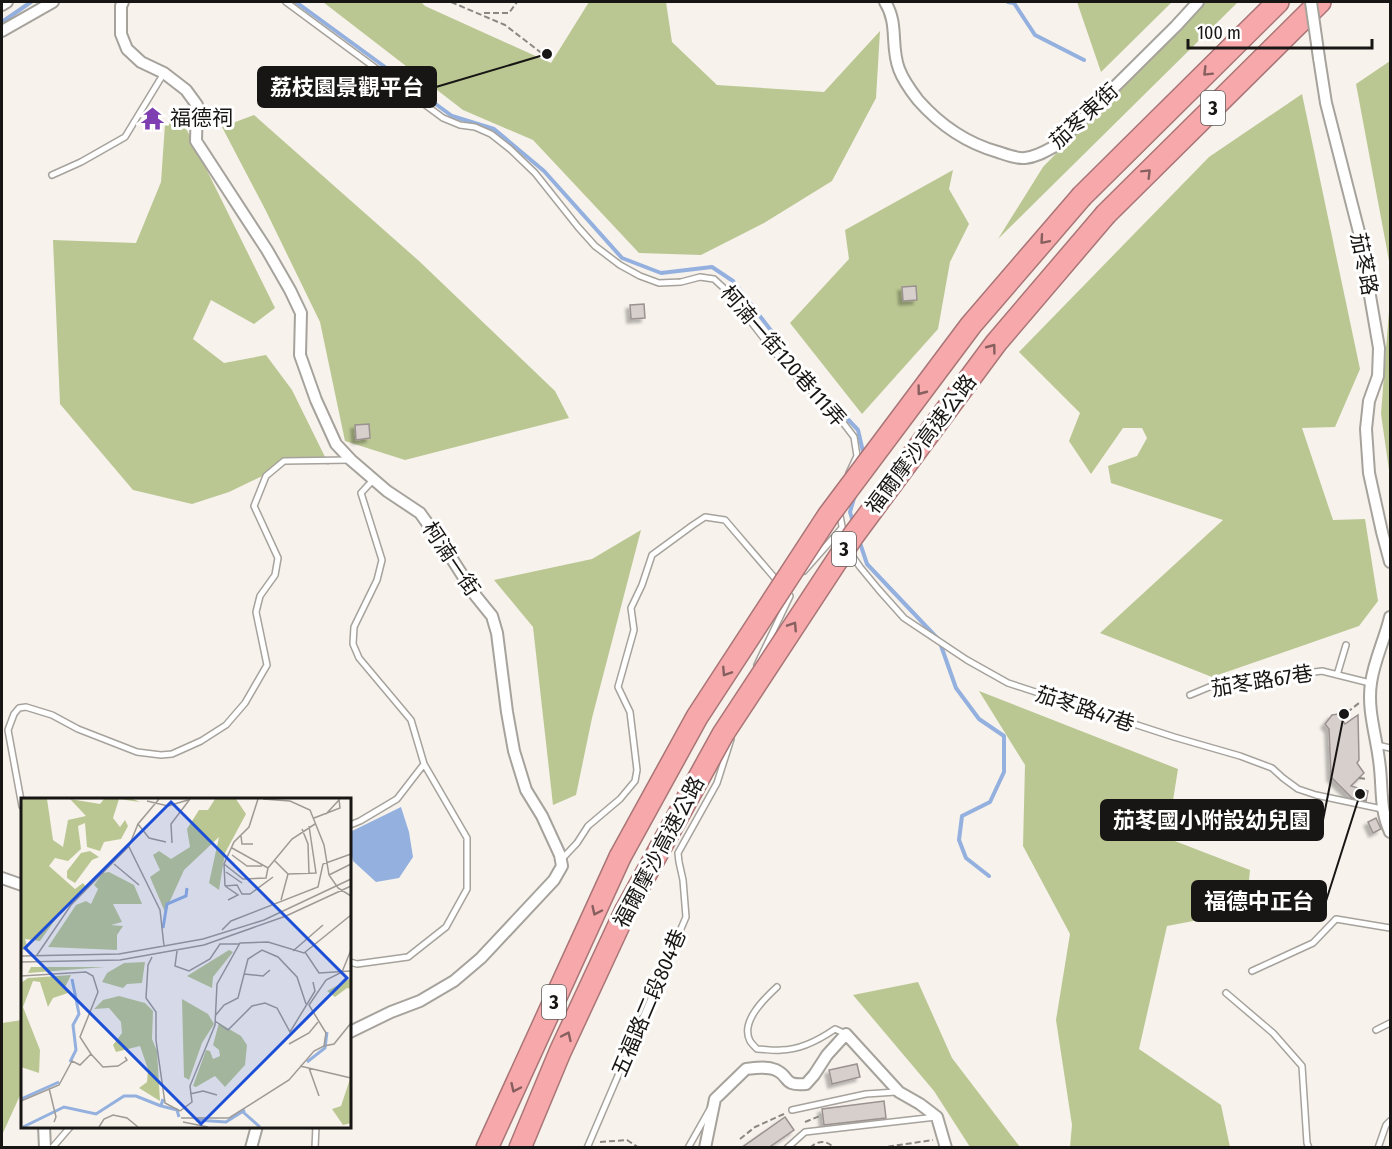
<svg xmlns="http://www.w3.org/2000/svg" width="1392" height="1149" font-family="'Fira Sans Condensed','Noto Sans TC',sans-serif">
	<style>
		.green { fill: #bbc792 }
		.water { fill: #93b0df }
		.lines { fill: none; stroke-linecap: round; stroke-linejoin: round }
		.stream { stroke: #93b0df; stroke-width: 4 }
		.building { fill: #d7cfcc; stroke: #9a9290; stroke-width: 1.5; filter: url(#shadow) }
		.service-casing { stroke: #a6a29c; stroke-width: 8 }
		.minor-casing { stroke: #a6a29c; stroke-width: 14 }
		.motorway-casing { stroke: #a97576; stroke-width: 24 }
		.path { stroke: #8b8883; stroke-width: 2; stroke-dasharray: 6 3; stroke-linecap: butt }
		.service { stroke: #fff; stroke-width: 5 }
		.minor { stroke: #fff; stroke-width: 10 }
		.motorway { stroke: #f7a8aa; stroke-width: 21 }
		.minor-bridge-casing { stroke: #a6a29c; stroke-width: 14; stroke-linecap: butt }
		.motorway-bridge-casing { stroke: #a97576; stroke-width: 24; stroke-linecap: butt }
		.minor-bridge { stroke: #fff; stroke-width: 10 }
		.motorway-bridge { stroke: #f7a8aa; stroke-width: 21 }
		.oneway { stroke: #885f5f }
		.labels { text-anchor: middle; stroke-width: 6; stroke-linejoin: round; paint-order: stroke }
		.shield { fill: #fff; stroke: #5d5c5a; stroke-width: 1.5 }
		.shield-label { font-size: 20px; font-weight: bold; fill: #181614 }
		.street-label { font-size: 21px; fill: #181614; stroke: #fff }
		.poi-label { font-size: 21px; fill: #181614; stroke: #fff; text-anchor: start }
		.inset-river { fill: none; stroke: #93b0df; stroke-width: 3 }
		.inset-road { fill: none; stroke: #9e9a96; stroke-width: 1.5 }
		.view { fill: #1d4ed8; fill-opacity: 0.15; stroke: #1d4ed8; stroke-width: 3 }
		.inset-edge { fill: none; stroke: #181614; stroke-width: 3 }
		.leader { fill: none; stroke: #181614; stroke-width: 2 }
		.callout-dot { fill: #181614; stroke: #fff; stroke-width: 2 }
		.callout { fill: #181614; stroke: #181614; stroke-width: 2 }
		.callout-label { font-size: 22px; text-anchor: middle; font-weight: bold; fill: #fff }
	</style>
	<defs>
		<filter id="shadow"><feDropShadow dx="-4" dy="4" stdDeviation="1.5" flood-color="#0004"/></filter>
	</defs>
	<rect width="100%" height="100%" fill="#f7f2ec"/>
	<!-- green -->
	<path class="green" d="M 323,2 L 421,2 L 425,6 L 551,63 L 589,2 L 666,2 L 672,42 L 717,85 L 824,92 L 880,31 L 876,98 L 832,181 L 764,223 L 701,255 L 639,253 L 533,140 L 463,110 Z
		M 1077,2 L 1172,2 L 1101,72 Z
		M 1204,2 L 1238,2 L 998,239 L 1043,167 Z
		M 1390,61 L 1390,266 L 1356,84 Z
		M 1302,94 L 1360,369 L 1335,427 L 1302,428 L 1333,520 L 1365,519 L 1378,601 L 1359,626 L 1212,677 L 1100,633 L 1223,520 L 1111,483 L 1108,466 L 1137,456 L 1147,438 L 1142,428 L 1123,428 L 1091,474 L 1069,441 L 1080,413 L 1019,352 L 1209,157 Z
		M 254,115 L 419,261 L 555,391 L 569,418 L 405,460 L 345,441 L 320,322 L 266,211 L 222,127 Z
		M 181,118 L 275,308 L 254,324 L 211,300 L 193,339 L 224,363 L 266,355 L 292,390 L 329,465 L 302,457 L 229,492 L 192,504 L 133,490 L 60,404 L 53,240 L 136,243 L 161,182 L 165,124 Z
		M 953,170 L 949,189 L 969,224 L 950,262 L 938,329 L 862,414 L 790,323 L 849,259 L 845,230 Z
		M 1390,298 L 1390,477 L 1381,414 Z
		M 641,530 L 592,718 L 576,795 L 553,805 L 533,627 L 494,580 L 592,559 Z
		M 979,691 L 1178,769 L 1167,838 L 1250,870 L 1246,911 L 1167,926 L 1139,1049 L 1221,1105 L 1230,1147 L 1070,1147 L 1072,1125 L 1056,1020 L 1070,934 L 1023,846 L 1025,765 Z
		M 918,982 L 952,1058 L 1020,1147 L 970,1147 L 934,1091 L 853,995 Z
		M 22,1020 L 22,1091 L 2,1135 L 2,1023 Z"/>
	<!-- water -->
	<path class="water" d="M 401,807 L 409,832 L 413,857 L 399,878 L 376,882 L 353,861 L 350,847 L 350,832 Z"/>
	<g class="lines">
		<!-- stream -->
		<path class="stream" d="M 296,2 L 452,116 L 494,129 L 544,171 L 622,258 L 661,273 L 712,267 L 733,281 L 802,371 L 858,430 L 864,456
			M 1008,2 L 1014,3 L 1035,35 L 1084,60
			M 2,22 L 31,2
			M 853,522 L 850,512 L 855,495
			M 859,540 L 867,564 L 939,640 L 956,688 L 979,719 L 1004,736 L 1004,772 L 990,802 L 962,816 L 959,840 L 966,858 L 989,876"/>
	</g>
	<!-- building -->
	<path class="building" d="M 916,286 L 917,300 L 903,301 L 902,287 Z
		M 644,304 L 645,318 L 631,319 L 630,305 Z
		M 369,424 L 370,438 L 356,440 L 355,425 Z
		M 1338,714 L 1345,724 L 1358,715 L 1359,760 L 1357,763 L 1364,773 L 1351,786 L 1368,791 L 1366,801 L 1352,798 L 1331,777 L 1329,729 L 1325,724 L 1332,715 Z
		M 1376,818 L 1381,829 L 1373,833 L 1368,822 Z
		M 857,1064 L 860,1077 L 832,1084 L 829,1070 Z
		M 884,1101 L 886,1118 L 824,1125 L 822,1109 Z
		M 785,1117 L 794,1130 L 768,1148 L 741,1148 Z"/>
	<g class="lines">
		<defs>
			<path id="service" d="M 286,2 L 443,118 L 460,125 L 475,127 L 491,134 L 510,149 L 535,173 L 578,227 L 595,246 L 620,265 L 640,276 L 659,283 L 681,282 L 700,277 L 714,279 L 727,291 L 776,354 L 799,379 L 838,416 L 854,437 L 857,456 L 849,473
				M 52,175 L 81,162 L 125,137 L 164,73
				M 839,510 L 844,537
				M 849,551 L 860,567 L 879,590 L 904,618 L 967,660 L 1008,683 L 1174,737 L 1240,756 L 1272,768 L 1283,778 L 1298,789 L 1316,795 L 1382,809
				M 804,571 L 842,528
				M 757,665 L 790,596 L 785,590
				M 1337,675 L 1346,645
				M 1190,695 L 1214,685 L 1322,671 L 1370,683
				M 1377,745 L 1390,748
				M 22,806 L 8,730 L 14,714 L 19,708 L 26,707 L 52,715 L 78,729 L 137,752 L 161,755 L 172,754 L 201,741 L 226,725 L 245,703 L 267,665 L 256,612 L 260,596 L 275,575 L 278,558 L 254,506 L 266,476 L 284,461 L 350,460
				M 350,825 L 360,821 L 397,799 L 424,764
				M 561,860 L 577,843 L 588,826 L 620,799 L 635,781 L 637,770 L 630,712 L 618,687 L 634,630 L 631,608 L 642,585 L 652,555 L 693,525 L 705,517 L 725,520 L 779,583
				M 350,962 L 357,964 L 408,957 L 446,927 L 467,889 L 467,838 L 424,764 L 411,720 L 359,658 L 353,644 L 354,627 L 377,580 L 382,560 L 361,493 L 373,480
				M 1252,971 L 1313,943 L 1336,919 L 1390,928
				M 777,987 C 764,999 740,1022 750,1041 C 752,1044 754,1046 757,1049 C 765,1049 773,1051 781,1050 C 801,1050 819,1040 835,1029 L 846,1034
				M 1226,993 L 1273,1033 L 1302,1066 L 1307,1143 L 1309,1148
				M 1376,1030 L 1390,1023
				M 792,1110 L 866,1094 L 896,1092
				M 52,1148 L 71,1126
				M 315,1148 L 316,1126
				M 587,1148 L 686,917 L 683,880 L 679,862 L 678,853 L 717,783 L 731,739
				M 688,1148 L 710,1109
				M 787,1148 L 805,1132 L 936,1117
				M 1378,1148 L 1386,1125 L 1390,1121"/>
			<path id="minor" d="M 123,2 L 121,6 L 121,34 L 127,49 L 141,62 L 164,73 L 186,90 L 197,105 L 196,141 L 267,250 L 290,290 L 301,313 L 300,355 L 316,400 L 336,444 L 351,460 L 387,491 L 420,513 L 445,548 L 475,595 L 492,616 L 497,633 L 507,712 L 514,751 L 526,790 L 542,816 L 560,855 L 562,866 L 554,880 L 481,958 L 454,981 L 420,1001 L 391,1012 L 350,1032
				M 885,2 C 899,24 890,46 899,69 C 903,80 911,91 918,100 C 940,125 966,143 998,152 C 1007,155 1017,159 1025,158 C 1036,157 1046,151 1055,146 L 1176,26 L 1198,2
				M 2,5 L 7,2
				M 2,31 L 53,2
				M 1319,58 L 1326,103 L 1359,232 L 1379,348 L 1378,376 L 1369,401 L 1366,429 L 1369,473 L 1382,532 L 1390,562
				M 1390,617 C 1385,639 1374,660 1371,683 C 1367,709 1376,735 1379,760 C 1383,786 1379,808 1390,832
				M 2,878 L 22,885
				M 44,1126 L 45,1148
				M 251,1148 L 257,1126
				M 705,1148 L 715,1099 L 746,1069 C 756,1068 766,1066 776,1070 C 791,1077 782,1086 806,1084 L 814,1075 L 827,1055 L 846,1034 L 899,1092 L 920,1104 L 937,1117 L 946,1148"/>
			<path id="motorway" d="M 1082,196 L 1278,2
				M 1106,214 L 1320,2
				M 487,1148 L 620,857
				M 520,1148 L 560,1052 L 625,912"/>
		</defs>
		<!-- service casing -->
		<use href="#service" class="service-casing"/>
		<!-- minor casing -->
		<use href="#minor" class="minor-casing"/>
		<!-- motorway casing -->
		<use href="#motorway" class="motorway-casing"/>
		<!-- path -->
		<path class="path" d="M 451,2 L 505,25 L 548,58
			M 484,13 L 509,13 L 517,2
			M 1340,718 L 1359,703
			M 1359,778 L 1368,779
			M 805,1122 L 820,1116 L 820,1114
			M 740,1139 L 755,1127 L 784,1114
			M 600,1142 L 627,1140 L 639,1148
			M 810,1148 C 818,1140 827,1140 834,1148
			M 879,1148 L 933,1140"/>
		<!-- service -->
		<use href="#service" class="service"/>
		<!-- minor -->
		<use href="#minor" class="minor"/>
		<!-- motorway -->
		<use href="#motorway" class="motorway"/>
		<defs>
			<path id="minor-bridge" d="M 1311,2 L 1319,58"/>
			<path id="motorway-bridge" d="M 620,857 L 697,717 L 828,516 L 971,325 L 1082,196
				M 625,912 L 723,734 L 853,536 L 996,343 L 1106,214"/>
		</defs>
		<!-- minor-bridge casing -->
		<use href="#minor-bridge" class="minor-bridge-casing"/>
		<!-- motorway-bridge casing -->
		<use href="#motorway-bridge" class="motorway-bridge-casing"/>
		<!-- minor-bridge -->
		<use href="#minor-bridge" class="minor-bridge"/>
		<!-- motorway-bridge -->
		<use href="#motorway-bridge" class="motorway-bridge"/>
	</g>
	<!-- one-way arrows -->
	<defs><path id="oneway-chevron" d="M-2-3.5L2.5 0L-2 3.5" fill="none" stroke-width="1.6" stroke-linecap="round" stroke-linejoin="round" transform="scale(1.5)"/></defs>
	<g class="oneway">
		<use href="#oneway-chevron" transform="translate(1207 72) rotate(135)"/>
		<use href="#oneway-chevron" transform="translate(1147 173) rotate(-45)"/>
		<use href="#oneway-chevron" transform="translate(1044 240) rotate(131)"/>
		<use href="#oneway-chevron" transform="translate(992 348) rotate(-53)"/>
		<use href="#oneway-chevron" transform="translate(921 391) rotate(127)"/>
		<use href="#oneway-chevron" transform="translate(793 626) rotate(-57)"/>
		<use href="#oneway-chevron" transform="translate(726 672) rotate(123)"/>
		<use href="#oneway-chevron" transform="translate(596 911) rotate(115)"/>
		<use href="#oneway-chevron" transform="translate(567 1036) rotate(-65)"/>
		<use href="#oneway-chevron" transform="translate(515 1088) rotate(115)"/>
	</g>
	<!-- icons -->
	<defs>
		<symbol id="temple-bare" viewBox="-9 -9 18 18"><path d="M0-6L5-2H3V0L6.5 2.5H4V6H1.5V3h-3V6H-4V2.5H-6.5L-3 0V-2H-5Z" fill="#7f3db2" stroke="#fff" stroke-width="2.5" paint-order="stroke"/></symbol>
	</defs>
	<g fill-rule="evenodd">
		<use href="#temple-bare" x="136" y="102" width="33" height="33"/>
	</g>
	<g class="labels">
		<!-- shield labels -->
		<g class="shield">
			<rect x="1201" y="91" width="24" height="34" rx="4.5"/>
			<rect x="832" y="532" width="24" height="34" rx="4.5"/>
			<rect x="542" y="985" width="24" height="34" rx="4.5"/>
		</g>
		<g class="shield-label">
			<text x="1213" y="115">3</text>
			<text x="844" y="556">3</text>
			<text x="554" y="1009">3</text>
		</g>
		<!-- street labels -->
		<g class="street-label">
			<text transform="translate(1084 116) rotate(-43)" y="7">茄苳東街</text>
			<text transform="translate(1364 264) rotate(79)" y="7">茄苳路</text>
			<text transform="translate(783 356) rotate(49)" y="7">柯湳一街120巷111弄</text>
			<text transform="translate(921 444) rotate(-53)" y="7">福爾摩沙高速公路</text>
			<text transform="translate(451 559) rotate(56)" y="7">柯湳一街</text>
			<text transform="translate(1262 681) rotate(-9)" y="7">茄苳路67巷</text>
			<text transform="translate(1085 709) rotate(18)" y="7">茄苳路47巷</text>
			<text transform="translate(659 852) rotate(-62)" y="7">福爾摩沙高速公路</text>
			<text transform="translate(649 1003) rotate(-67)" y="7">五福路二段804巷</text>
		</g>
		<!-- poi labels -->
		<g class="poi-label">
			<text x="170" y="125">福德祠</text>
		</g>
	</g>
	<!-- overview -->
	<g transform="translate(21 798)">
		<rect width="330" height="330" fill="#f7f2ec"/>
		<path d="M 0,1 L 26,1 L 32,42 L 42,49 L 47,22 L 65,18 L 49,1 L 79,6 L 83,1 L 112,1 L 119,4 L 98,1 L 92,20 L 99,29 L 104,22 L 107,28 L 100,41 L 83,44 L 79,53 L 66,49 L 64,25 L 57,28 L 60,51 L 47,63 L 34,60 L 28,68 L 54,91 L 62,85 L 65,89 L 39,115 L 19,143 L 4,141 L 7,151 L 0,152 ZM 194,1 L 215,1 L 225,16 L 204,55 L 198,92 L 188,85 L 198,39 L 163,72 L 144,114 L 129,79 L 139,72 L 132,57 L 138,53 L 150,61 L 169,49 L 166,31 L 178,12 L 187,12 ZM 69,53 L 78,59 L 71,62 L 54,85 L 46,80 L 46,73 L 60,55 ZM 88,74 L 113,87 L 121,106 L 92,106 L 101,124 L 90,127 L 102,128 L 96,137 L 96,152 L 27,149 L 55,107 L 65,103 L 70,106 L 77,91 L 73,87 L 82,75 ZM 208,152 L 212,154 L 192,179 L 191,190 L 166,178 ZM 124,164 L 121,185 L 106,186 L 102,190 L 81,184 L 86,175 L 103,165 ZM 10,169 L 84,169 L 7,175 ZM 50,177 L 43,191 L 50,194 L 32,200 L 27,209 L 19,184 L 12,183 L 2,209 L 19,252 L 18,275 L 0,269 L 0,185 L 7,180 ZM 330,180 L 330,191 L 326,190 L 314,199 L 306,193 ZM 98,198 L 124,205 L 132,213 L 131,241 L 136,253 L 139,303 L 118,290 L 126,284 L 127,271 L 119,248 L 95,254 L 92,247 L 101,235 L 100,224 L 88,210 L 73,211 L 82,202 ZM 161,201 L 187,216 L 193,226 L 181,245 L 168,282 L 163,279 ZM 198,225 L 220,238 L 226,247 L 224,267 L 204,289 L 194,278 L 175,289 L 172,288 L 185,252 L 189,253 L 192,261 L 199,258 L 198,252 L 192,247 ZM 330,278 L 330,325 L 322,327 L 311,311 L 320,308 Z" fill="#bbc792"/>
		<path class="inset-river" d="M 142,130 L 146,106 L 165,98 L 166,90M 49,264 L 55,252 L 52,227 L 58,216 L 51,181M 286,264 L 304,250 L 306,234M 0,301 L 38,284M 142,301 L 140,308 L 156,312 L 158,319M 222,314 L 239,329M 175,322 L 205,324 L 224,312M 2,329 L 43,309 L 75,316 L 103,298 L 115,298 L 140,308"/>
		<path class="inset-road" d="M 242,1 L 269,3 L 289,12 L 303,47 L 308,77 L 317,90 L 330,98M 126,3 L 147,8 L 167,2M 305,16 L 318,2M 293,20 L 319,10 L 318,1M 117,26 L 128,40 L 145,44M 281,31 L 287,46 L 288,76M 220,38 L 221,46 L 232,46M 151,45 L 150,26 L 169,1M 108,49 L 139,112 L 143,148M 211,50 L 247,70M 211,57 L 226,68 L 241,68M 254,63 L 267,76 L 295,75 L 288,28M 93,66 L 118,87M 203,66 L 222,81 L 245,80 L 247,70M 247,70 L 271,41 L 294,26M 205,74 L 221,85M 308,77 L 330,66M 204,88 L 203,66 L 213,44 L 228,29 L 237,1M 204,88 L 216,87 L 221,96 L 229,96 L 252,79M 204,88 L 217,97 L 207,102M 260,102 L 267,76M 201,132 L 210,123 L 297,89 L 302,66 L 330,56M 156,153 L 154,168 L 168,173 L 189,161 L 199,146 L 218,146M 272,153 L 302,127M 284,154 L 298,175 L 330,173M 16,157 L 50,107 L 108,48 L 117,26 L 138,1M 0,158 L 98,156 L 182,141 L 243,122 L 330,81M 131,159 L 127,167 L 125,200 L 135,214 L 135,242 L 144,305 L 159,313M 0,164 L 99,162 L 183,147 L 265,118 L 330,88M 223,176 L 242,178 L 249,172M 0,178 L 65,174 L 72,178 L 77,194 L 59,239 L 70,256 L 59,267 L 51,263 L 38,287 L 0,303M 194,218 L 203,207 L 217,200 L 227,161 L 241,152 L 257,159 L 276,179 L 285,206M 194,223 L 207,232 L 231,208 L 244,205 L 256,210 L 269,234 L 294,193 L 292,184M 268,246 L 288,235 L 297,224M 303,248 L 313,246 L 330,225M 70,256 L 82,269 L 97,268 L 106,262 L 104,259M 279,268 L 330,280M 288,270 L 298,298M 28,290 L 35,319 L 33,324M 169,296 L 182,293 L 196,297M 159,313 L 171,304 L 169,288 L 194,227 L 196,186 L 219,145 L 247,144 L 283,155 L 330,117M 160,320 L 208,320 L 268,282 L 293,253 L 303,248 L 305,235 L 288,207 L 305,182 L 321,174 L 330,152M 162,324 L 187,329M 78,329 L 83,321 L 92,317 L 106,320 L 117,329"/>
		<path class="view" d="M 150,4 L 326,180 L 180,326 L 4,150 Z"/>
		<rect width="330" height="330" class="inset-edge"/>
	</g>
	<!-- callouts -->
	<path class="leader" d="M547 54L436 87M1344 714L1323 820M1360 794L1326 901"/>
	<g class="callout-dot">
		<circle cx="547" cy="54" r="6"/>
		<circle cx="1344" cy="714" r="6"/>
		<circle cx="1360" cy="794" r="6"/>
	</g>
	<g class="callout">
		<rect x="258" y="67" width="178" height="40" rx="6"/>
		<rect x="1101" y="800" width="222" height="40" rx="6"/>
		<rect x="1192" y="881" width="134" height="40" rx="6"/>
	</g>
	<g class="callout-label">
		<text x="347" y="95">荔枝園景觀平台</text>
		<text x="1212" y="828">茄苳國小附設幼兒園</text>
		<text x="1259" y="909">福德中正台</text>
	</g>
	<!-- border -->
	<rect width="1392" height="1149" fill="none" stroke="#181614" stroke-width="6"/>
	<!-- scale -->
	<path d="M1188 39v9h184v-9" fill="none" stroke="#181614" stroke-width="3"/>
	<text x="1197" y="39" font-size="18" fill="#181614" stroke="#ffffff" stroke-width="4.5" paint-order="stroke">100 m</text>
</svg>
